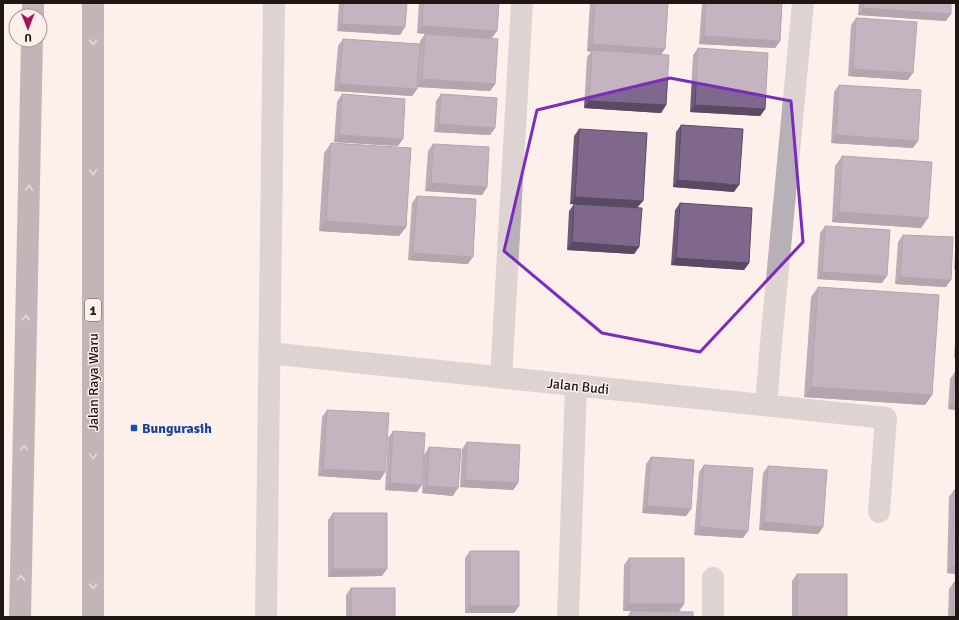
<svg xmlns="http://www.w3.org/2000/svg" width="959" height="620" font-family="Signika,sans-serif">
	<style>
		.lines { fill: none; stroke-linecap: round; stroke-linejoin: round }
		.minor { stroke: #b7b0b6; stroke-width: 22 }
		.trunk { stroke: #7c6e79; stroke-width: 22 }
		.wall { fill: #6e5979 }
		.shaded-wall { fill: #5a4963 }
		.building { fill: #80688d; stroke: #5a4963 }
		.oneway { stroke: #c9bcbd }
		.marked { fill: none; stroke: #7b2cbf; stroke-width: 3; stroke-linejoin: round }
		.transit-dot { fill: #1a4fb4; stroke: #fdf0eb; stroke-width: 1.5 }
		.labels { text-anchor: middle; stroke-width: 3; stroke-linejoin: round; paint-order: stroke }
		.shield { fill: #fdf0eb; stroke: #615854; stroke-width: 1 }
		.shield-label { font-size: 13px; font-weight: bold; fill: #1e1714 }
		.street-label { font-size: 14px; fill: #1e1714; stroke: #fdf0eb }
		.transit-label { font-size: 14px; font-weight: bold; fill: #164399; stroke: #fdf0eb; text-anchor: start }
	</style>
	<rect width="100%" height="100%" fill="#fdf0eb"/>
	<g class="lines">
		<!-- minor -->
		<path class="minor" d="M 269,353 L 886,418 L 879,512
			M 501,378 L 522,3
			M 766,405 L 771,343 L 803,3
			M 266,617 L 274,3
			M 568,617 L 576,386
			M 713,617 L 713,578"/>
		<!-- trunk -->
		<path class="trunk" d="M 33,16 L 33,3
			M 20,617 L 32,40
			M 93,617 L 93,3"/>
	</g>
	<!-- wall -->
	<path class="wall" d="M 339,3 L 407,3 L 405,27 L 400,35 L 337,31 Z
		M 419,3 L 499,3 L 492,38 L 495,84 L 490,91 L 417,87 L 417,89 L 412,96 L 334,91 L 338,46 L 343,39 L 420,44 L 420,41 L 425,34 L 417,33 Z
		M 590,3 L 668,3 L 665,49 L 661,54 L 666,105 L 661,113 L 584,108 L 587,57 L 591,52 L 587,51 Z
		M 702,3 L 782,3 L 780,41 L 775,48 L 699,44 Z
		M 859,3 L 951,3 L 946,21 L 858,15 Z
		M 856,18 L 908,80 L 848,76 L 851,25 Z
		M 698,48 L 765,109 L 760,116 L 690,112 L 693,55 Z
		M 839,85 L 913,148 L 831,143 L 834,92 Z
		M 342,94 L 398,146 L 334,142 L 337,102 Z
		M 441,94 L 495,128 L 490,135 L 434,132 L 436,101 Z
		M 681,125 L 734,192 L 673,187 L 676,132 Z
		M 579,129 L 638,208 L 639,247 L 634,254 L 567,250 L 569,211 L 574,204 L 570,204 L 574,136 Z
		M 331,143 L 406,227 L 399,236 L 319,231 L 324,153 Z
		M 433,144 L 487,187 L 482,195 L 425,191 L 428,151 Z
		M 842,156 L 928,218 L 921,228 L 832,222 L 835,166 Z
		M 417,196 L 468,264 L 408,260 L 412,203 Z
		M 680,203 L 749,263 L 744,270 L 671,265 L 675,210 Z
		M 825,226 L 882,283 L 817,279 L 820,233 Z
		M 956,234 L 956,269 L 954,269 Z
		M 903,235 L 946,287 L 895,284 L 898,242 Z
		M 818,287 L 932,395 L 925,405 L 804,397 L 811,297 Z
		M 956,328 L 956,357 L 954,357 Z
		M 955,372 L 956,410 L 948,409 L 950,379 Z
		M 327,410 L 385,472 L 380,480 L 318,476 L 322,417 Z
		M 393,431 L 417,492 L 385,490 L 388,438 Z
		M 467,442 L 518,483 L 513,490 L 460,487 L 462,449 Z
		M 429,447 L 453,496 L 422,493 L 424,455 Z
		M 651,457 L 691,509 L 686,516 L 642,513 L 646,464 Z
		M 704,465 L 743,538 L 694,535 L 699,472 Z
		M 768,466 L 823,527 L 818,534 L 759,530 L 763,473 Z
		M 954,490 L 956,574 L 947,573 L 949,497 Z
		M 333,513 L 382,576 L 328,577 L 328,520 Z
		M 470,551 L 519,606 L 514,613 L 465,613 L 465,558 Z
		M 629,558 L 684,604 L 679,611 L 693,617 L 627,617 L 631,611 L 623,611 L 624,565 Z
		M 797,574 L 847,617 L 792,617 L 792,581 Z
		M 954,582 L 956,617 L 948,617 L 949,589 Z
		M 351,588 L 395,617 L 346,617 L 346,595 Z"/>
	<!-- shaded-wall -->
	<path class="shaded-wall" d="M 863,8 L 951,14 L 946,21 L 858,15 Z
		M 342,24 L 405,27 L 400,35 L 337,31 Z
		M 422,26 L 497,31 L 492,38 L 417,33 Z
		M 704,36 L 780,41 L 775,48 L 699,44 Z
		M 592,44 L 665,49 L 660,56 L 592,50 L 591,52 L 587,51 Z
		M 853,69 L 913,73 L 908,80 L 848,76 Z
		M 422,79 L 495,84 L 490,91 L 417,87 Z
		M 339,84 L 417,89 L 412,96 L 334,91 Z
		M 589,101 L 666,105 L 661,113 L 584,108 Z
		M 695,105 L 765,109 L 760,116 L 690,112 Z
		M 439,124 L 495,128 L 490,135 L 434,132 Z
		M 339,135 L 403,139 L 398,146 L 334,142 Z
		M 836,135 L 918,141 L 913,148 L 831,143 Z
		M 678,180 L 739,185 L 734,192 L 673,187 Z
		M 431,183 L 487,187 L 482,195 L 425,191 Z
		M 575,197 L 643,201 L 637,208 L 570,204 Z
		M 839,212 L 928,218 L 921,228 L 832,222 Z
		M 326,221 L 406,227 L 399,236 L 319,231 Z
		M 572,242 L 639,247 L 634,254 L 567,250 Z
		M 413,253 L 473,257 L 468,264 L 408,260 Z
		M 676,258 L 749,263 L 744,270 L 671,265 Z
		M 822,272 L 887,276 L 882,283 L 817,279 Z
		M 900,277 L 951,280 L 946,287 L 895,284 Z
		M 811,387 L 932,395 L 925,405 L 804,397 Z
		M 953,402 L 956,402 L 956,410 L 948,409 Z
		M 323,469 L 385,472 L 380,480 L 318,476 Z
		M 465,480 L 518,483 L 513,490 L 460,487 Z
		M 390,483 L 422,485 L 417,492 L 385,490 Z
		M 427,486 L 458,488 L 453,496 L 422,493 Z
		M 647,506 L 691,509 L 686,516 L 642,513 Z
		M 764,522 L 823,527 L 818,534 L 759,530 Z
		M 699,527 L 748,531 L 743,538 L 694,535 Z
		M 952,566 L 956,566 L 956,574 L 947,573 Z
		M 333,569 L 387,569 L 382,576 L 328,577 Z
		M 629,604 L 684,604 L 679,611 L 623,611 Z
		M 470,606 L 519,606 L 514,613 L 465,613 Z"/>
	<!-- building -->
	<path class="building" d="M 343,3 L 407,3 L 405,27 L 342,24 Z
		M 423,3 L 499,3 L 497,31 L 422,26 Z
		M 595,3 L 668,3 L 665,49 L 592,44 Z
		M 706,3 L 782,3 L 780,41 L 704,36 Z
		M 864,3 L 951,3 L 951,14 L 863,8 Z
		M 856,18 L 917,22 L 913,73 L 853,69 Z
		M 425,34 L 498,39 L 495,84 L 422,79 Z
		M 343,39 L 420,44 L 417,89 L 339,84 Z
		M 698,48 L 768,53 L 765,109 L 695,105 Z
		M 592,50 L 669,55 L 666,105 L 589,101 Z
		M 839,85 L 921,90 L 918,141 L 836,135 Z
		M 342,94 L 405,99 L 403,139 L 339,135 Z
		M 441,94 L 497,98 L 495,128 L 439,124 Z
		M 681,125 L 743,129 L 739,185 L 678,180 Z
		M 579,129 L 647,133 L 643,201 L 575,197 Z
		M 331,143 L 411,148 L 406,227 L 326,221 Z
		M 433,144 L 489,147 L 487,187 L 431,183 Z
		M 842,156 L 932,162 L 928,218 L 839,212 Z
		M 417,196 L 476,199 L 473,257 L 413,253 Z
		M 680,203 L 752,208 L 749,263 L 676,258 Z
		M 574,204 L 642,208 L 639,247 L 572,242 Z
		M 825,226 L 890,230 L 887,276 L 822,272 Z
		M 903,235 L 953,237 L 951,280 L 900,277 Z
		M 818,287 L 939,295 L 932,395 L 811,387 Z
		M 955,372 L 956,372 L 956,402 L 953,402 Z
		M 327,410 L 389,413 L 385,472 L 323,469 Z
		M 393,431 L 425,433 L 422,485 L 390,483 Z
		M 467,442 L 520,445 L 518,483 L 465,480 Z
		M 429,447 L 461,449 L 458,488 L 427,486 Z
		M 651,457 L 694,460 L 691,509 L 647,506 Z
		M 704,465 L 753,468 L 748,531 L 699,527 Z
		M 768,466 L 827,470 L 823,527 L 764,522 Z
		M 954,490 L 956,490 L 956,566 L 952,566 Z
		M 333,513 L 387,513 L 387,569 L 333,569 Z
		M 470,551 L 519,551 L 519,606 L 470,606 Z
		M 629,558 L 684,558 L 684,604 L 629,604 Z
		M 797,574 L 847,574 L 847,617 L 797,617 Z
		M 954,582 L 956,582 L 956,617 L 953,617 Z
		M 351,588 L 395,588 L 395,617 L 351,617 Z
		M 631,611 L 693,612 L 693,617 L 631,617 Z"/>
	<!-- one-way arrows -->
	<defs><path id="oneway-chevron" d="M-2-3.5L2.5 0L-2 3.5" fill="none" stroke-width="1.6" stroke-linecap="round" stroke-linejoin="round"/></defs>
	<g class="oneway">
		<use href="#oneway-chevron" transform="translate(93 42) rotate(90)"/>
		<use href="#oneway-chevron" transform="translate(93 172) rotate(90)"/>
		<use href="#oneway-chevron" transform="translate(29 188) rotate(-89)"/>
		<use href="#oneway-chevron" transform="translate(26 318) rotate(-89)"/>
		<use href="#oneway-chevron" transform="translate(24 448) rotate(-89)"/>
		<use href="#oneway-chevron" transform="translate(93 456) rotate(90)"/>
		<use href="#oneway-chevron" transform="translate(21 578) rotate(-89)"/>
		<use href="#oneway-chevron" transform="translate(93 586) rotate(90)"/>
	</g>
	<!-- marked area -->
	<path d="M0 0H959V620H0ZM 670,78 L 791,101 L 803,242 L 700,352 L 602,333 L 504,251 L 537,110 Z" fill="#fdf0eb" fill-opacity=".55" fill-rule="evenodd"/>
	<path class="marked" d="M 670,78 L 791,101 L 803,242 L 700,352 L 602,333 L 504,251 L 537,110 Z"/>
	<!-- markers -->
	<rect class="transit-dot" x="130" y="424" width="8" height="8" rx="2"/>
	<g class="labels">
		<!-- shield labels -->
		<rect class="shield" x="85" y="299" width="16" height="22" rx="3"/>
		<g class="shield-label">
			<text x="93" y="315">1</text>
		</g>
		<!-- street labels -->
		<g class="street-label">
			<text transform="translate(93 382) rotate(-90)" y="5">Jalan Raya Waru</text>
			<text transform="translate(578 386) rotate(6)" y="5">Jalan Budi</text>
		</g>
		<!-- transit labels -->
		<g class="transit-label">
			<text x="142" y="433">Bungurasih</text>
		</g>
	</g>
	<!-- border -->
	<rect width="959" height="620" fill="none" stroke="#1e1714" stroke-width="8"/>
	<!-- north arrow -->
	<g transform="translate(28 28) rotate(179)"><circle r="19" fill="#fdf0eb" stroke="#a49995"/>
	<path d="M0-3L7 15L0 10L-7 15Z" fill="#a31457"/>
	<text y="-6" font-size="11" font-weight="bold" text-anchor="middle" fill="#1e1714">U</text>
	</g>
</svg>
